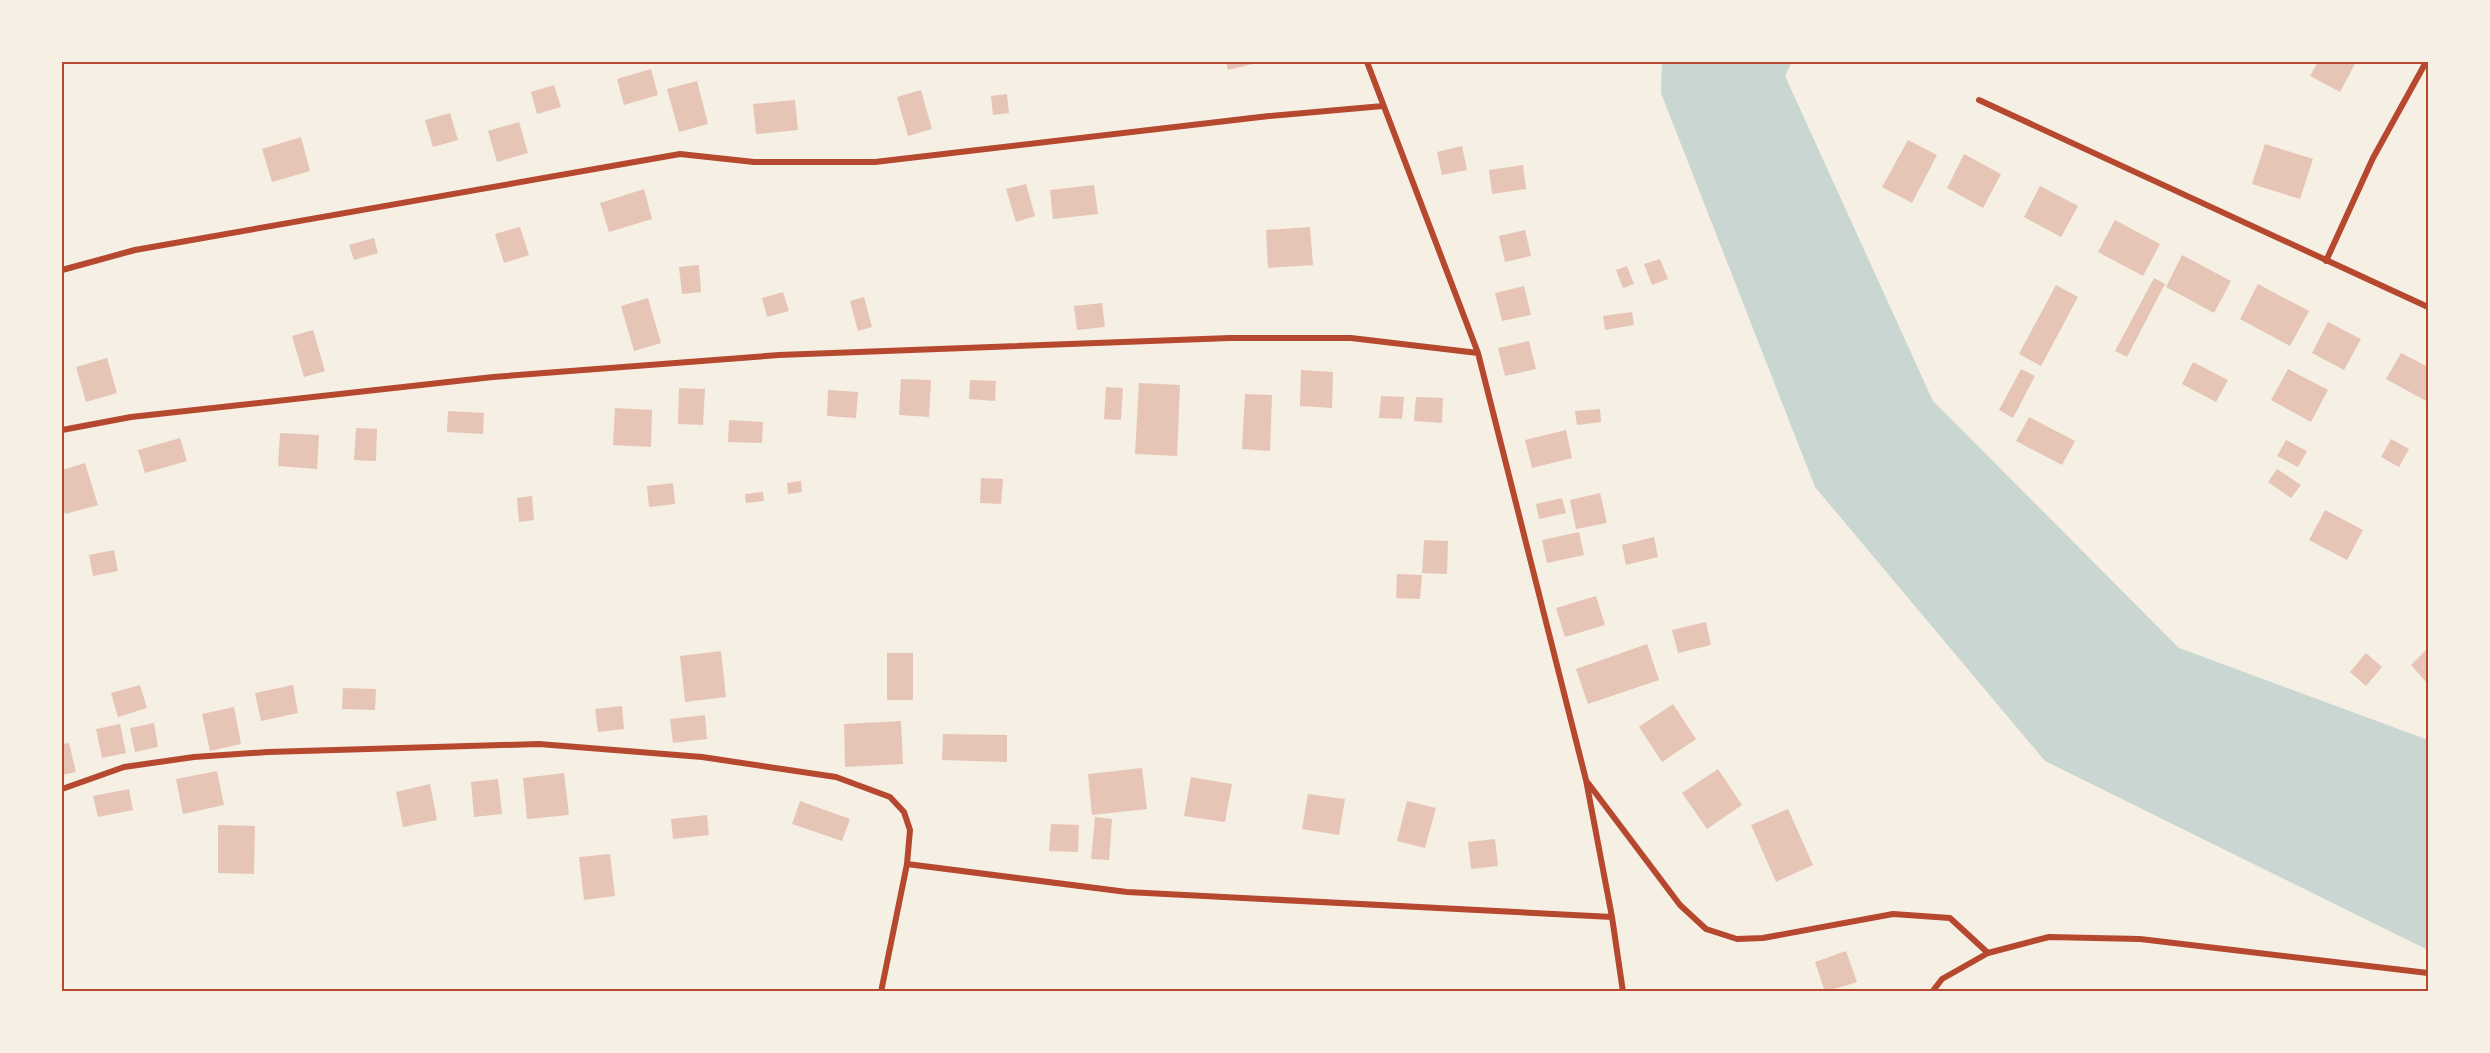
<svg xmlns="http://www.w3.org/2000/svg" width="2490" height="1053" font-family="Lato,sans-serif">
	<style>
		.water { fill: #c9d6d2 }
		.building { fill: #e6c5b7 }
		.lines { fill: none; stroke-linecap: round; stroke-linejoin: round }
		.minor { stroke: #b5482f; stroke-width: 6 }
		.neatline { fill: none; stroke: #b5482f; stroke-width: 2 }
	</style>
	<rect width="100%" height="100%" fill="#f6efe4"/>
	<!-- water -->
	<path class="water" d="M 1662,62 L 1792,62 L 1785,76 L 1933,401 L 2179,648 L 2428,740 L 2428,950 L 2045,761 L 1815,487 L 1661,93 Z"/>
	<!-- building -->
	<path class="building" d="M 1226,62 L 1261,62 L 1228,70 Z
		M 2318,62 L 2356,62 L 2340,92 L 2310,76 Z
		M 651,69 L 658,95 L 624,105 L 617,79 Z
		M 697,81 L 708,124 L 679,132 L 667,89 Z
		M 554,85 L 561,107 L 537,114 L 531,92 Z
		M 921,90 L 932,129 L 908,136 L 897,97 Z
		M 1007,94 L 1009,113 L 993,115 L 991,96 Z
		M 795,100 L 798,130 L 756,134 L 753,104 Z
		M 450,113 L 458,140 L 433,147 L 425,120 Z
		M 519,122 L 528,153 L 497,162 L 488,131 Z
		M 301,137 L 310,171 L 272,182 L 262,149 Z
		M 1908,140 L 1937,155 L 1912,203 L 1882,187 Z
		M 2265,144 L 2313,159 L 2300,199 L 2252,184 Z
		M 1462,146 L 1467,170 L 1442,175 L 1437,152 Z
		M 1964,154 L 2001,174 L 1983,208 L 1947,188 Z
		M 1523,165 L 1526,189 L 1492,194 L 1489,170 Z
		M 1026,184 L 1035,216 L 1016,222 L 1006,189 Z
		M 1094,185 L 1098,214 L 1053,219 L 1050,190 Z
		M 2040,186 L 2078,206 L 2061,237 L 2024,217 Z
		M 644,189 L 652,219 L 609,232 L 600,203 Z
		M 2115,220 L 2160,244 L 2143,276 L 2098,252 Z
		M 520,227 L 529,255 L 504,263 L 495,234 Z
		M 1310,227 L 1313,265 L 1268,268 L 1266,230 Z
		M 1525,230 L 1531,256 L 1505,262 L 1499,236 Z
		M 374,238 L 378,253 L 354,260 L 349,245 Z
		M 2182,255 L 2231,281 L 2214,313 L 2166,287 Z
		M 1660,259 L 1668,279 L 1652,285 L 1644,264 Z
		M 699,265 L 701,292 L 682,294 L 679,267 Z
		M 1627,266 L 1634,284 L 1623,288 L 1616,270 Z
		M 2154,278 L 2165,284 L 2127,357 L 2115,351 Z
		M 2258,284 L 2309,311 L 2290,346 L 2240,319 Z
		M 2056,285 L 2078,297 L 2041,366 L 2019,354 Z
		M 1524,286 L 1531,315 L 1502,321 L 1495,293 Z
		M 783,292 L 789,311 L 767,317 L 762,298 Z
		M 864,297 L 872,327 L 858,331 L 850,301 Z
		M 648,298 L 661,343 L 634,351 L 621,306 Z
		M 1102,303 L 1105,327 L 1077,330 L 1074,306 Z
		M 1632,312 L 1634,325 L 1605,330 L 1603,316 Z
		M 2328,322 L 2361,339 L 2344,370 L 2312,353 Z
		M 313,330 L 325,371 L 304,377 L 292,336 Z
		M 1529,341 L 1536,369 L 1505,376 L 1498,348 Z
		M 2401,353 L 2428,367 L 2428,402 L 2386,379 Z
		M 107,358 L 117,393 L 86,402 L 76,367 Z
		M 2193,362 L 2228,380 L 2216,402 L 2182,384 Z
		M 2021,369 L 2035,376 L 2013,418 L 1999,410 Z
		M 2288,369 L 2328,390 L 2311,422 L 2271,400 Z
		M 1301,370 L 1333,372 L 1332,408 L 1300,406 Z
		M 901,379 L 931,380 L 929,417 L 899,415 Z
		M 970,380 L 996,381 L 995,401 L 969,399 Z
		M 1139,383 L 1180,385 L 1177,456 L 1135,454 Z
		M 1106,387 L 1123,388 L 1121,420 L 1104,419 Z
		M 679,388 L 705,389 L 703,425 L 678,424 Z
		M 828,390 L 858,392 L 856,418 L 827,416 Z
		M 1245,394 L 1272,395 L 1270,451 L 1242,449 Z
		M 1381,396 L 1404,397 L 1402,419 L 1379,418 Z
		M 1416,397 L 1443,398 L 1442,423 L 1414,421 Z
		M 615,408 L 652,410 L 651,447 L 613,445 Z
		M 1600,409 L 1601,422 L 1577,425 L 1575,411 Z
		M 448,411 L 484,413 L 483,434 L 447,432 Z
		M 2029,417 L 2075,441 L 2062,465 L 2016,441 Z
		M 729,420 L 763,422 L 762,443 L 728,442 Z
		M 356,428 L 377,429 L 376,461 L 354,460 Z
		M 1566,430 L 1572,458 L 1532,468 L 1525,440 Z
		M 280,433 L 319,435 L 317,469 L 278,466 Z
		M 180,438 L 187,461 L 145,473 L 138,450 Z
		M 2391,439 L 2409,449 L 2399,467 L 2381,457 Z
		M 2286,440 L 2307,451 L 2298,467 L 2277,456 Z
		M 85,463 L 98,505 L 65,514 L 62,502 L 62,470 Z
		M 2277,469 L 2301,485 L 2291,498 L 2268,482 Z
		M 981,478 L 1003,479 L 1001,504 L 980,503 Z
		M 801,481 L 802,492 L 788,494 L 787,483 Z
		M 673,483 L 675,504 L 649,507 L 647,486 Z
		M 763,492 L 764,501 L 746,503 L 745,494 Z
		M 1600,493 L 1607,523 L 1576,529 L 1570,500 Z
		M 532,496 L 534,520 L 519,522 L 517,498 Z
		M 1562,498 L 1566,513 L 1539,519 L 1536,504 Z
		M 2325,510 L 2363,530 L 2347,560 L 2309,540 Z
		M 1579,532 L 1584,555 L 1547,563 L 1542,540 Z
		M 1654,537 L 1658,557 L 1626,565 L 1622,545 Z
		M 1424,540 L 1448,541 L 1447,574 L 1422,573 Z
		M 114,550 L 118,571 L 93,576 L 89,555 Z
		M 1397,574 L 1422,575 L 1420,599 L 1396,598 Z
		M 1596,596 L 1605,625 L 1565,637 L 1556,608 Z
		M 1706,622 L 1711,645 L 1678,653 L 1672,630 Z
		M 1647,644 L 1659,680 L 1588,704 L 1576,669 Z
		M 2428,648 L 2428,684 L 2411,665 Z
		M 721,651 L 726,697 L 685,702 L 680,656 Z
		M 887,653 L 913,653 L 913,700 L 887,700 Z
		M 2366,653 L 2382,667 L 2366,686 L 2350,672 Z
		M 140,685 L 147,708 L 118,717 L 111,693 Z
		M 293,685 L 298,713 L 261,721 L 255,693 Z
		M 343,688 L 376,689 L 375,710 L 342,709 Z
		M 1673,704 L 1696,739 L 1662,762 L 1639,727 Z
		M 622,706 L 624,729 L 598,732 L 595,709 Z
		M 234,707 L 241,744 L 210,751 L 202,714 Z
		M 705,715 L 707,739 L 673,743 L 670,719 Z
		M 901,721 L 903,764 L 845,767 L 844,724 Z
		M 154,723 L 158,747 L 135,752 L 130,728 Z
		M 120,724 L 126,753 L 102,758 L 96,729 Z
		M 943,734 L 1007,735 L 1007,762 L 942,760 Z
		M 69,743 L 76,772 L 62,775 L 62,744 Z
		M 1142,768 L 1147,809 L 1092,815 L 1088,774 Z
		M 1718,769 L 1742,805 L 1707,829 L 1682,793 Z
		M 217,771 L 224,805 L 183,814 L 176,779 Z
		M 564,773 L 569,815 L 527,819 L 523,778 Z
		M 1191,777 L 1232,784 L 1225,822 L 1184,816 Z
		M 498,779 L 502,814 L 474,817 L 471,782 Z
		M 430,784 L 437,820 L 403,827 L 396,792 Z
		M 129,789 L 133,810 L 98,817 L 93,796 Z
		M 1308,794 L 1345,799 L 1339,835 L 1302,829 Z
		M 800,801 L 850,819 L 842,841 L 792,824 Z
		M 1407,801 L 1436,808 L 1425,848 L 1397,841 Z
		M 1788,809 L 1813,865 L 1776,882 L 1751,825 Z
		M 707,815 L 709,835 L 673,839 L 671,819 Z
		M 1095,817 L 1112,819 L 1109,860 L 1091,859 Z
		M 1051,824 L 1079,825 L 1078,852 L 1049,851 Z
		M 218,825 L 255,826 L 254,874 L 218,873 Z
		M 1495,839 L 1498,866 L 1471,869 L 1468,842 Z
		M 610,854 L 615,896 L 584,900 L 579,857 Z
		M 1846,951 L 1857,982 L 1825,992 L 1815,962 Z"/>
	<g class="lines">
		<!-- minor -->
		<path class="minor" d="M 1367,62 L 1478,353 L 1586,780 L 1612,917
			M 1979,100 L 2428,307
			M 2326,261 L 2373,158 L 2426,62
			M 62,270 L 135,250 L 680,154 L 754,162 L 875,162 L 1269,116 L 1383,106
			M 62,430 L 131,417 L 493,377 L 779,355 L 1230,338 L 1351,338 L 1478,353
			M 1588,783 L 1680,905 L 1706,929 L 1737,939 L 1763,938 L 1893,914 L 1950,918 L 1988,953
			M 62,789 L 124,767 L 194,757 L 268,752 L 539,744 L 702,757 L 836,777 L 890,797 L 904,812 L 910,830 L 907,864 L 881,992
			M 907,864 L 1127,892 L 1612,917 L 1623,992
			M 1932,992 L 1942,979 L 1988,953 L 2049,937 L 2140,939 L 2428,973"/>
	</g>
	<!-- border -->
	<rect width="2490" height="1053" fill="none" stroke="#f6efe4" stroke-width="126"/>
	<rect x="63" y="63" width="2364" height="927" class="neatline"/>
</svg>
